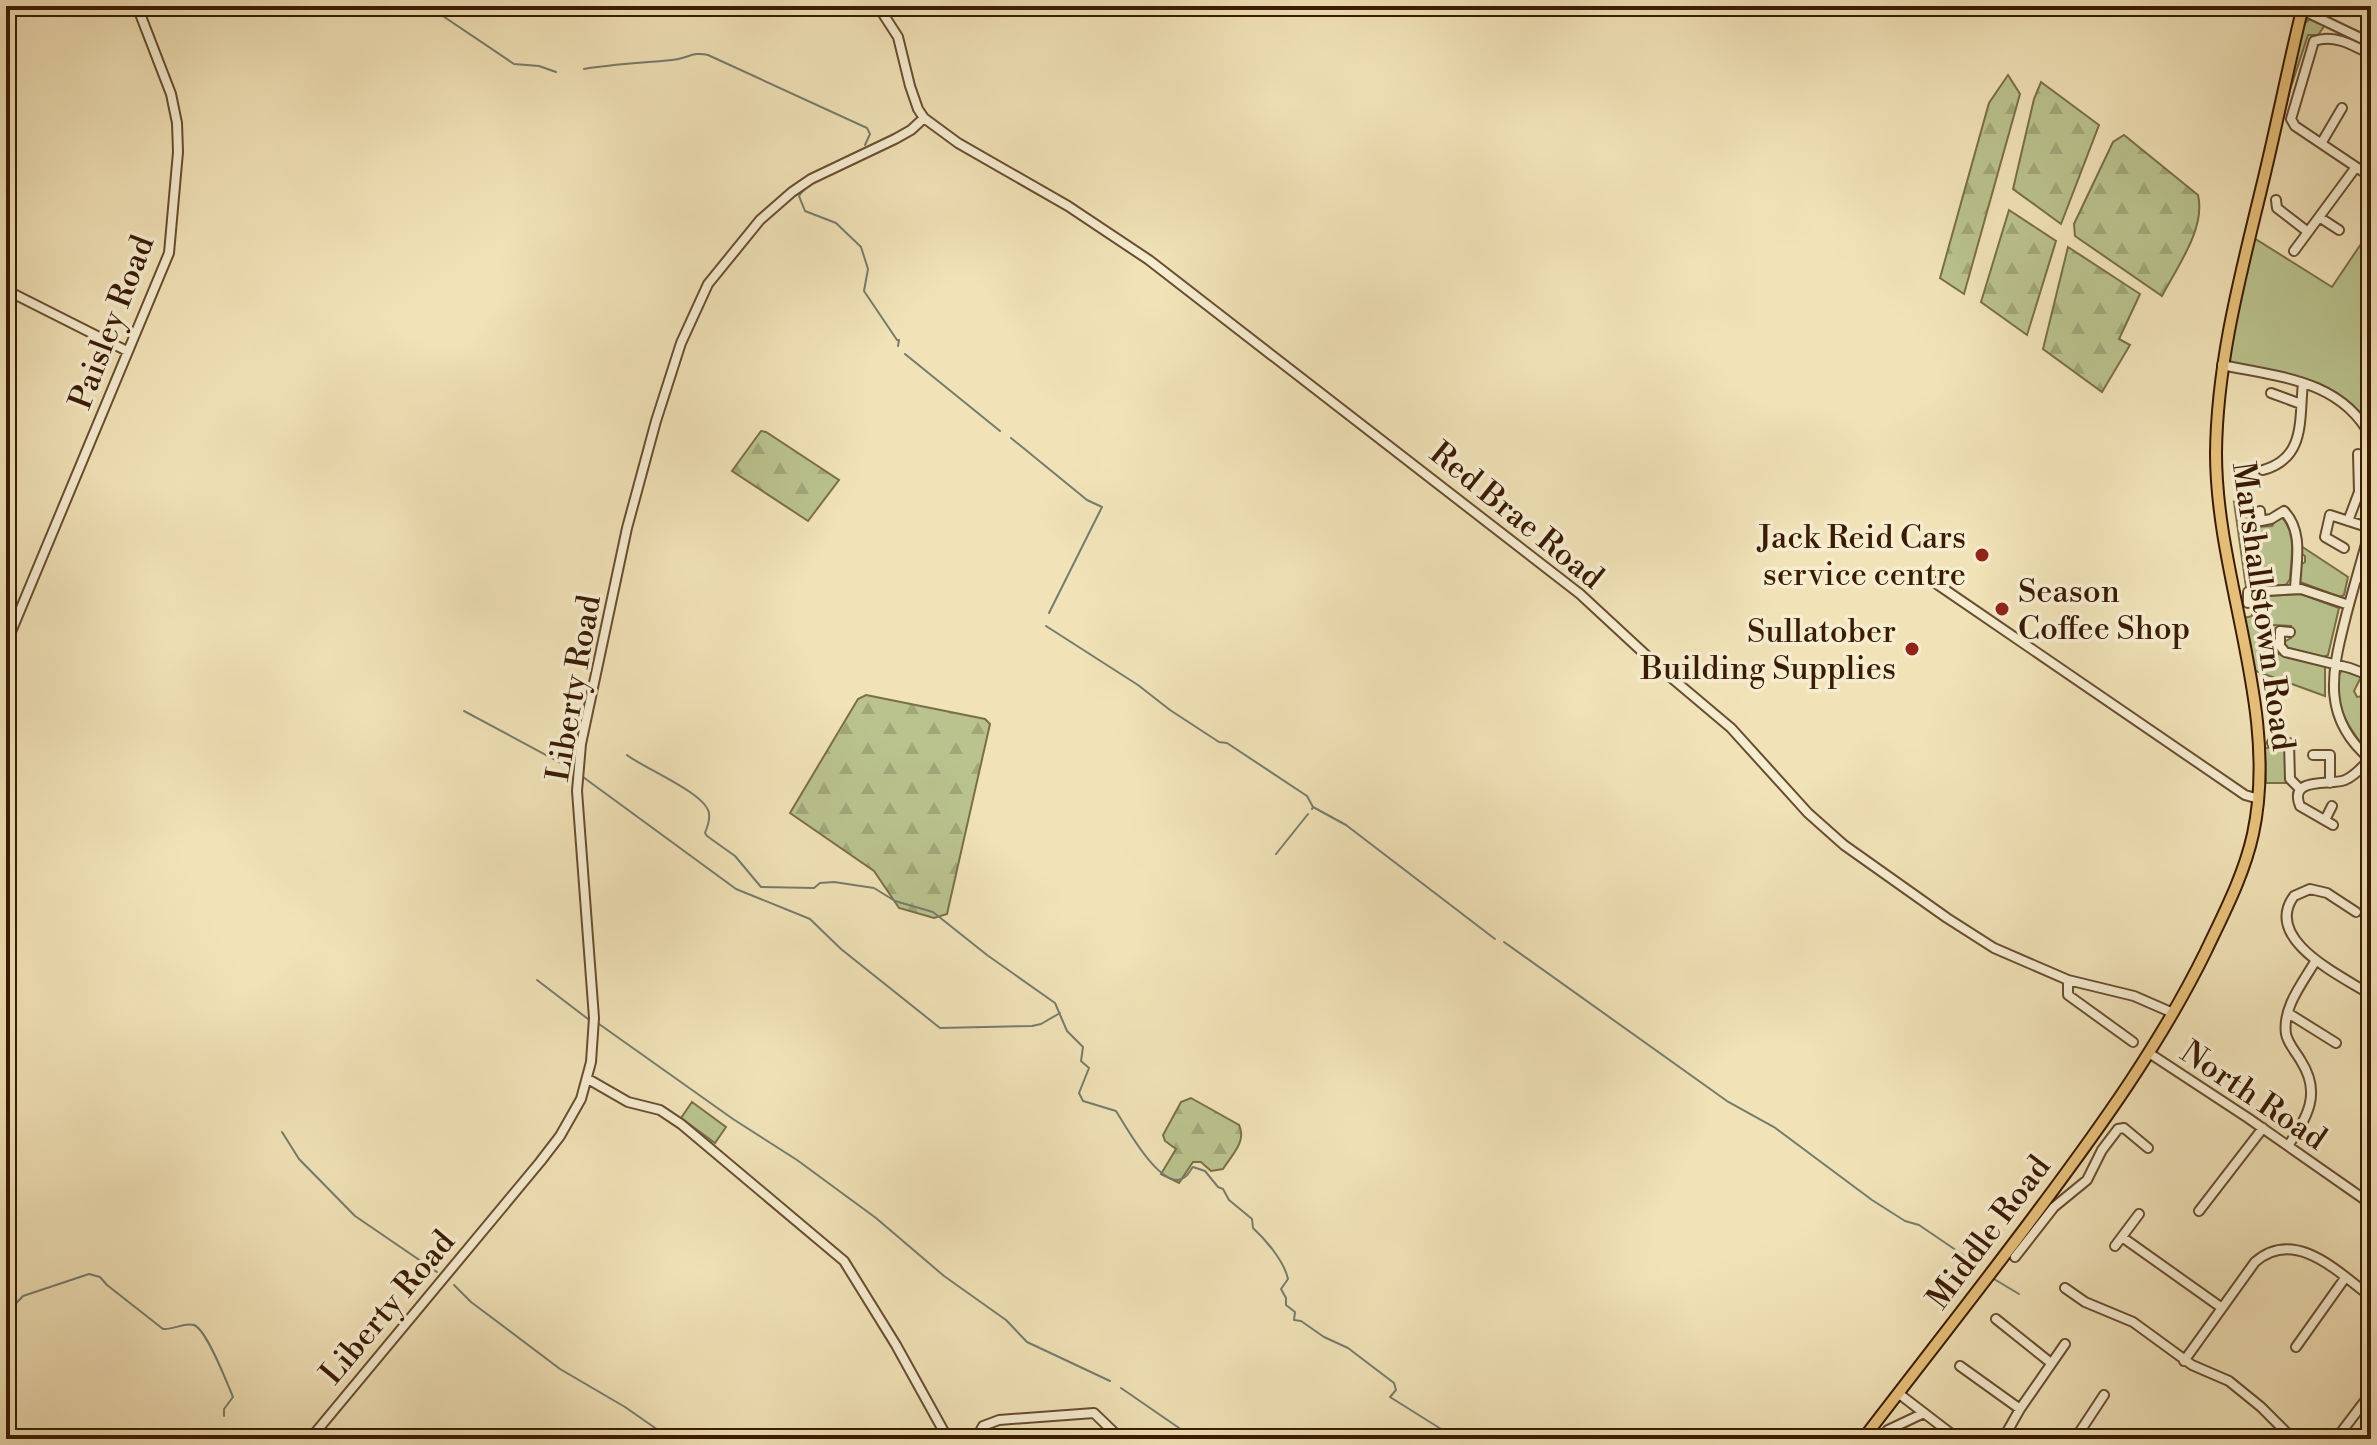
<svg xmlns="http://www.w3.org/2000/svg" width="2377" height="1445" font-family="'Libre Bodoni',serif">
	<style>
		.grass { fill: #bac38e; stroke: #7a6f48; stroke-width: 2 }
		.forest { fill: url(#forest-firs); stroke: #7a6f48; stroke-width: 2 }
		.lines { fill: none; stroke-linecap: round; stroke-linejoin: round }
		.stream { stroke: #757c6e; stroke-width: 2 }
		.minor-casing { stroke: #684d30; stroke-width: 12 }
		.major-casing { stroke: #3a1b03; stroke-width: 14 }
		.minor { stroke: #f6ecd0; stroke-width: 8 }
		.major { stroke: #e8c17c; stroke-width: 10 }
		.poi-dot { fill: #8f2418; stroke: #f6ecd0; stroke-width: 3 }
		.labels { text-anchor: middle; stroke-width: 7; stroke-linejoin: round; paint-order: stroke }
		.street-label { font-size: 32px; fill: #3a1b03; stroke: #f6ecd0 }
		.poi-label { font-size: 32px; fill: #3a1b03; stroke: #f6ecd0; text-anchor: end }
	</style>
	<defs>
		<pattern id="forest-firs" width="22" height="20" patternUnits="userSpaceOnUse" patternTransform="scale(2)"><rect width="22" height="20" fill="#bac38e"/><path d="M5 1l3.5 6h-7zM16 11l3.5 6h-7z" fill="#a1a779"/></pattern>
	</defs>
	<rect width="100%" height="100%" fill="#f1e2b7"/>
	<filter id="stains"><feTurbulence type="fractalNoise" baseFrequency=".0025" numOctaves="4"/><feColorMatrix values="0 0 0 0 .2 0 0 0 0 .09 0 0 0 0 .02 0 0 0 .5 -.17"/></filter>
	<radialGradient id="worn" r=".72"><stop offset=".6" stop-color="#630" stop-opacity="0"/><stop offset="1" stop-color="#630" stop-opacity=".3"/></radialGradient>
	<!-- grass -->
	<path class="grass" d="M 2311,18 L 2325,25 L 2318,35 L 2308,35 L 2290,90 L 2254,238 L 2332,287 L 2371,229 L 2371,418 L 2358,417 L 2335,396 L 2272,375 L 2223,365 L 2303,25 Z
		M 2234,502 L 2246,510 L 2254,510 L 2256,527 L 2272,526 L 2279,515 C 2298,530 2291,558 2290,579 L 2286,585 L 2246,587 Z
		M 2301,546 L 2348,577 L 2344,595 L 2340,597 L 2300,582 L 2300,565 L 2305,562 L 2305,556 L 2302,554 Z
		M 2301,594 L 2339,608 L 2328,655 L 2324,657 L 2288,648 L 2284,642 L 2291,638 L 2291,626 L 2273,625 L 2278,654 L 2325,666 L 2325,696 L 2253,670 L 2244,618 L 2252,616 L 2251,597 Z
		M 2342,670 L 2361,677 L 2354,691 L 2357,697 L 2369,695 L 2371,700 L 2371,754 C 2354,739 2324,692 2342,670 Z
		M 2282,747 L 2285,750 L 2286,783 L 2266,783 L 2265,748 Z
		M 692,1102 L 726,1127 L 715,1143 L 681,1118 Z"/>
	<!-- forest -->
	<path class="forest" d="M 2008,75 L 2020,94 L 1964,294 L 1940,278 L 1989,103 Z
		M 2041,82 L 2099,125 L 2061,224 L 2013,189 L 2034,99 Z
		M 2124,135 L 2198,195 C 2206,228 2177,267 2162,296 L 2075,236 L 2074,224 L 2113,142 Z
		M 2009,210 L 2056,241 L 2027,335 L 1981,302 Z
		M 2068,247 L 2140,294 L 2119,339 L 2130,345 L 2102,392 L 2043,349 Z
		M 761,431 L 766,432 L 839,480 L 808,521 L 732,471 Z
		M 866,695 L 985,719 L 990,724 L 947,914 L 934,918 L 899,908 L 874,871 L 790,813 L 858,699 Z
		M 1191,1098 L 1239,1125 C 1247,1141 1232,1155 1223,1169 L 1211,1171 L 1201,1162 L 1193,1162 L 1179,1183 L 1161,1174 L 1176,1149 L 1165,1141 L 1163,1135 L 1181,1102 Z"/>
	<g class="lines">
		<!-- stream -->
		<path class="stream" d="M 428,6 L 514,64 L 539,66 L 556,72
			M 584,69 C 614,64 643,63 672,60 C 688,59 692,51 708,55 L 867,128 L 870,134 L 865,145
			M 858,162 C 840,171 810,179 799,196 L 805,211 L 836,223 L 861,247 L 868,269 L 864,291 L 897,340 L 899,340 L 898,346
			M 905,354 L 1000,431
			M 1011,438 L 1087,500 L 1102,507 L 1049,613
			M 1046,626 L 1138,685 L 1170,710 L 1219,742 L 1227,743 L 1307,796 L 1313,807
			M 464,711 L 572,769
			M 627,755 C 643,768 708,794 709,814 C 710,820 707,828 705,833 L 707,836 L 735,856 L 761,887 L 814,888 L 820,883 L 834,882 L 874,888 L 895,901 L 933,912 L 987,955 L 1055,1003 L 1067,1031 L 1083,1047 L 1081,1061 L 1089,1068 L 1079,1093 L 1083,1101 L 1116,1111 C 1125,1125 1163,1195 1185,1177 C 1189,1174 1190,1170 1193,1167 L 1205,1171 L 1218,1187 L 1223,1189 L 1229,1200 L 1252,1219 L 1253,1228 C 1266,1240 1284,1261 1288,1279 L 1281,1289 L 1286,1298 L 1286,1305 L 1295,1312 L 1294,1320 L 1301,1321 L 1324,1337 L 1348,1348 L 1394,1383 L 1396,1390 L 1390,1397 L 1457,1439
			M 583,777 L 736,889 L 810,919 L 841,949 L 940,1028 L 1032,1026 L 1041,1024 L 1060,1013
			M 1312,809 L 1313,807 L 1346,825 L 1495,939
			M 1276,854 L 1308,814
			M 1504,942 L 1727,1101 L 1774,1127 L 1872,1200 L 1905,1221 L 1919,1225 L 1972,1261
			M 537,980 L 588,1019
			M 599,1024 L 733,1119 L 797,1160 L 876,1218 L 944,1276 L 1006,1320 L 1027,1342 L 1110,1381
			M 282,1132 L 299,1159 L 355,1216 L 437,1272
			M 1994,1279 L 2019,1294
			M 454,1285 L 471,1302 L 560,1369 L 625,1407 L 671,1439
			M 6,1314 L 23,1296 L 89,1274 L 100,1277 L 107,1285 L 163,1329 C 174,1330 184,1322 194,1325 C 207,1330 227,1383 233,1397 L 224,1409 L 224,1416
			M 1121,1388 L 1195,1439"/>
		<defs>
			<path id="minor" d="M 878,6 L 898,37 L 910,86 L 918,109 L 924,118 L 958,143 L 1068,206 L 1149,260 L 1580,594 L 1661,669 L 1731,728 L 1808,813 L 1844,845 L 1947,918 L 1994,948 L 2068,980 L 2134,996 L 2173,1013
				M 2302,10 L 2371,43
				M 2368,53 C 2351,44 2333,34 2314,41 L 2291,119 L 2295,126 L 2371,177
				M 2322,142 L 2342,108
				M 2276,200 L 2277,208 L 2308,232
				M 2319,217 L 2339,230
				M 2294,251 L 2356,167
				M 6,290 L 127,351
				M 2222,365 C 2280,377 2341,380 2371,437
				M 2271,393 L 2301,404
				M 2263,470 C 2306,458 2299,420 2303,383
				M 2260,511 L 2261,521 L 2271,519 L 2284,511 C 2304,532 2296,562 2295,589
				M 2348,521 L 2359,492 L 2358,454
				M 2371,525 C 2363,557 2353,588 2345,620 C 2331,675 2322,719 2371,760
				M 2344,548 L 2325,537 L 2330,515 L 2370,528
				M 2357,577 L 2371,580
				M 1928,578 L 2245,795 L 2259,799
				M 2248,603 L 2248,592 L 2301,589 L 2349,605
				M 2290,632 L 2280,631 L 2280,646 L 2285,652 L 2350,668 L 2371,676
				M 6,644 L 169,253 L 178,152 L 177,123 L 171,94 L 137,6
				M 2272,743 L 2289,743 L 2290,779 L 2300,789
				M 2313,755 L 2330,755 L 2330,783
				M 2325,820 L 2332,806
				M 2333,825 L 2300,806 C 2288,776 2330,786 2345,780 C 2355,776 2362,767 2370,759
				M 2356,912 L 2327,893 L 2310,889 L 2294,896 C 2262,940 2342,976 2371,995
				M 2068,980 L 2068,995 L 2133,1042
				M 2288,1013 L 2336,1043
				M 2149,1053 L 2248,1118 L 2371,1204
				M 588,1079 L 628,1102 L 660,1110 L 681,1124 L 844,1261 L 896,1345 L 948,1439
				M 2288,1146 C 2307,1117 2322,1094 2301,1061 C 2296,1052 2288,1044 2286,1034 C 2282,1007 2304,981 2316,960
				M 2199,1211 L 2263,1128
				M 2122,1237 L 2222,1308
				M 2115,1246 L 2139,1214
				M 2015,1257 L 2054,1207 L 2087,1180 L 2102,1150 L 2118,1129 L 2124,1128 L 2148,1148
				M 2065,1288 L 2085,1302 L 2133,1322 L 2192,1365 L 2229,1381 L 2261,1407 L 2293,1439
				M 1996,1319 L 2051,1363
				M 2296,1347 L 2345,1278
				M 2184,1361 L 2255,1262 C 2295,1227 2338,1272 2371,1297
				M 1960,1366 L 2020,1409
				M 1898,1393 L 1958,1439
				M 310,1439 L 540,1162 L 560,1136 L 581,1099 L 591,1062 L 594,1018 L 577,791 L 581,744 L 627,528 L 656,421 L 681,343 L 708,284 L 760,220 L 792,192 L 811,179 L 895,139 L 911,130 L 924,118
				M 976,1439 L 983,1426 L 999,1420 L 1094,1413 L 1121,1439
				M 1880,1439 L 1888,1430 L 1924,1413
				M 2003,1439 L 2020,1409 L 2065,1344
				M 2075,1439 L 2104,1395
				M 2157,1439 L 2159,1437
				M 2336,1439 L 2371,1393"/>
			<path id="major" d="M 1863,1439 C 1922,1362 1982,1286 2040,1208 C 2101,1126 2161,1043 2206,951 C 2224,913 2244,875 2253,834 C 2280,709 2216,580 2216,453 C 2217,363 2240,277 2261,190 C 2276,129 2288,67 2303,6"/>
		</defs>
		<!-- minor casing -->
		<use href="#minor" class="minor-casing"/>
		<!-- major casing -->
		<use href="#major" class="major-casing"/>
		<!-- minor -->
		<use href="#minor" class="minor"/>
		<!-- major -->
		<use href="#major" class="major"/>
	</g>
	<!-- markers -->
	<g class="poi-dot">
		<circle cx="1982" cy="555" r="8"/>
		<circle cx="2002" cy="609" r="8"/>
		<circle cx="1912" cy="649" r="8"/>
	</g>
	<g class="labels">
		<!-- street labels -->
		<g class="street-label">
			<text transform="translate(111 322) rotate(-69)" y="11">Paisley Road</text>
			<text transform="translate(1517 515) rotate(39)" y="11">Red Brae Road</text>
			<text transform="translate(2264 606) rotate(82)" y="11">Marshallstown Road</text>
			<text transform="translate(573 688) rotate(-80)" y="11">Liberty Road</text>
			<text transform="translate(2254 1095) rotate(34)" y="11">North Road</text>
			<text transform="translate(1988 1232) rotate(-53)" y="11">Middle Road</text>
			<text transform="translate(387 1307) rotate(-50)" y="11">Liberty Road</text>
		</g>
		<!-- poi labels -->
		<g class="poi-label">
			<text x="1966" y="548">Jack Reid Cars<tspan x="1966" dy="37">service centre</tspan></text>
			<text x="2018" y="602" text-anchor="start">Season<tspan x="2018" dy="37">Coffee Shop</tspan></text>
			<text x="1896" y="642">Sullatober<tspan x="1896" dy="37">Building Supplies</tspan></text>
		</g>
	</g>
	<!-- margin -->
	<rect width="2377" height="1445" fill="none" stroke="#f1e2b7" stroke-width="32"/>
	<rect x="8" y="8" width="2361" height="1429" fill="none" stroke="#3a1b03" stroke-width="4"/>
	<rect x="16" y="16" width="2345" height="1413" fill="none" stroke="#3a1b03" stroke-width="2"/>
	<rect width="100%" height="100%" filter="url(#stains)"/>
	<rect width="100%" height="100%" fill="url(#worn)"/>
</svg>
